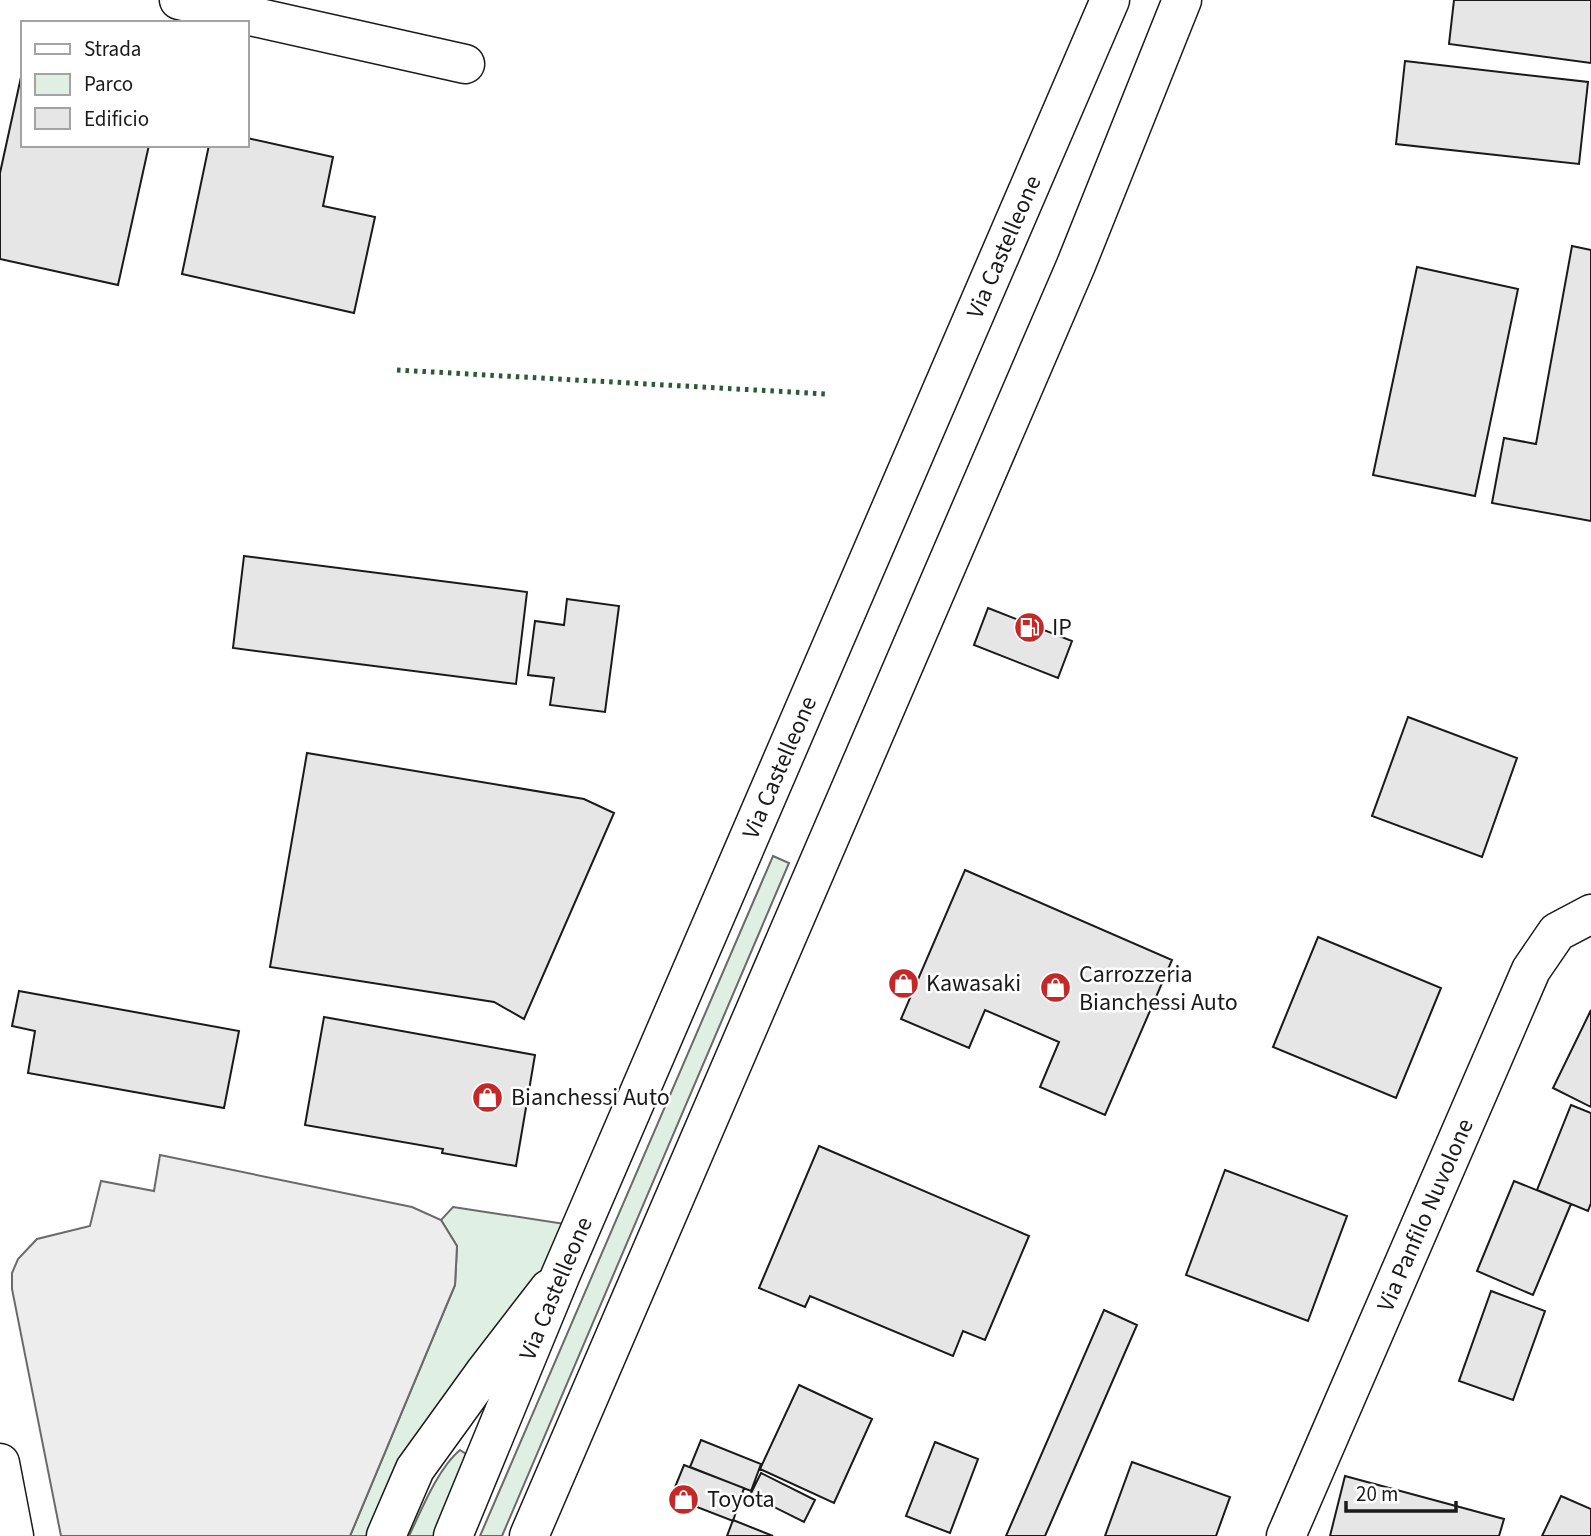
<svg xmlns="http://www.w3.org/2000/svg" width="1591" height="1536" font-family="'Source Sans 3',sans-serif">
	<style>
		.green { fill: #e0efe3; stroke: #6a6a6a; stroke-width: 2 }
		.parking { fill: #ededed; stroke: #6a6a6a; stroke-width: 2 }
		.building { fill: #e6e6e6; stroke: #1a1a1a; stroke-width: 2 }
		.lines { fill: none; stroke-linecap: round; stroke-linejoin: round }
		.minor-casing { stroke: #1a1a1a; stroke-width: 41 }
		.major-casing { stroke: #1a1a1a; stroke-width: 41 }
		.minor { stroke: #fff; stroke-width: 38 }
		.major { stroke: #fff; stroke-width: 38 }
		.hedge { stroke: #2b5a34; stroke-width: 5; stroke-dasharray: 3.5 5; stroke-linecap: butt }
		.labels { text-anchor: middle; stroke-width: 5; stroke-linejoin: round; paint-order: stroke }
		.street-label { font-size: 24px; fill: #1a1a1a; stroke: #fff }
		.poi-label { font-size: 24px; fill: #1a1a1a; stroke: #fff; text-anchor: start }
	</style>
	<rect width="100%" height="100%" fill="#fff"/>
	<!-- green -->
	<path class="green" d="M 773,856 L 789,863 L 502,1536 L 480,1536 Z
		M 453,1207 L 565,1224 L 543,1278 L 377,1536 L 350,1536 L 455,1285 L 457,1246 L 441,1220 Z
		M 460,1450 L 466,1454 L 435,1536 L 409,1536 C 421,1511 438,1468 460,1450 Z"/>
	<!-- parking -->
	<path class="parking" d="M 160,1155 L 412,1207 L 441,1220 L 457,1246 L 455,1285 L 350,1536 L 61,1536 L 12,1289 L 12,1273 L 18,1259 L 37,1239 L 90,1226 L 101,1181 L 154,1191 Z"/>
	<!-- building -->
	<path class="building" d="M 1454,0 L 1591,0 L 1591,63 L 1449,44 Z
		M 1405,61 L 1588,82 L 1579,164 L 1396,144 Z
		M 23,68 L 23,145 L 149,145 L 118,285 L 0,259 L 0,173 Z
		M 247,138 L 333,157 L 323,206 L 375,217 L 354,313 L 182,274 L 209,145 L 247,145 Z
		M 1572,246 L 1591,250 L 1591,521 L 1492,503 L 1504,438 L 1536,444 Z
		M 1417,267 L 1518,289 L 1475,496 L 1373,475 Z
		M 244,556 L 527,592 L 516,684 L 233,648 Z
		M 567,599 L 619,606 L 605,712 L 550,705 L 554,678 L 528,675 L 535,621 L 564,625 Z
		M 988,608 L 1072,641 L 1058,678 L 974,645 Z
		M 1408,717 L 1517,758 L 1482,857 L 1372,816 Z
		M 307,753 L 584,799 L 614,813 L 524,1019 L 494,1002 L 270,967 Z
		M 965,870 L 1172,960 L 1105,1115 L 1040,1087 L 1059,1042 L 985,1010 L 969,1048 L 901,1019 Z
		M 1318,937 L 1441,988 L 1396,1098 L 1273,1047 Z
		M 19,991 L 239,1031 L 224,1108 L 28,1073 L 35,1031 L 12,1026 Z
		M 1591,1010 L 1591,1107 L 1553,1088 Z
		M 324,1017 L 535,1055 L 516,1166 L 442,1153 L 443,1149 L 305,1125 Z
		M 1571,1105 L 1591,1113 L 1591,1203 L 1588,1211 L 1537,1190 Z
		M 819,1146 L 1029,1236 L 985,1340 L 963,1331 L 953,1356 L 810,1296 L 805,1307 L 759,1288 Z
		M 1225,1170 L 1347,1216 L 1308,1321 L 1186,1275 Z
		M 1514,1181 L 1571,1204 L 1533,1295 L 1477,1271 Z
		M 1491,1291 L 1545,1311 L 1513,1400 L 1459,1381 Z
		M 1104,1310 L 1137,1325 L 1045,1536 L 1006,1536 Z
		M 799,1385 L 872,1419 L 834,1503 L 760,1469 Z
		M 701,1440 L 761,1464 L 751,1491 L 690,1467 Z
		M 935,1442 L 978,1459 L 950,1533 L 906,1516 Z
		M 1132,1462 L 1230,1497 L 1216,1536 L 1105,1536 Z
		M 684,1465 L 744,1488 L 733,1521 L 671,1497 Z
		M 761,1473 L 815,1500 L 804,1522 L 750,1495 Z
		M 1345,1476 L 1504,1519 L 1499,1536 L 1330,1536 Z
		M 1561,1496 L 1591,1509 L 1591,1536 L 1542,1536 Z
		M 733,1520 L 773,1536 L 727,1536 Z"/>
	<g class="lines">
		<defs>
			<g id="minor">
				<path d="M 179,0 L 465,64"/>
				<path d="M 0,1463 L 14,1536"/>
				<path d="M 386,1536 L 415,1469 L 485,1372 L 549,1289"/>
				<path id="s1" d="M 1286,1536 L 1531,970 L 1557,932 L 1591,914"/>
			</g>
			<g id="major">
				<path id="s2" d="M 453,1536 L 561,1274 L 1110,0"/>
				<path d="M 529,1536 L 1076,265 L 1182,0"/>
			</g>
		</defs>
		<!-- minor casing -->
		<use href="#minor" class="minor-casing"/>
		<!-- major casing -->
		<use href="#major" class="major-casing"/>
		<!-- minor -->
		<use href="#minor" class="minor"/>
		<!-- major -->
		<use href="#major" class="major"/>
		<!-- hedge -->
		<path class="hedge" d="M 397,370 L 827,394"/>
	</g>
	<!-- icons -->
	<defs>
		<symbol id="fuel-disc" viewBox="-11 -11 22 22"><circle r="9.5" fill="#c62828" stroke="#fff"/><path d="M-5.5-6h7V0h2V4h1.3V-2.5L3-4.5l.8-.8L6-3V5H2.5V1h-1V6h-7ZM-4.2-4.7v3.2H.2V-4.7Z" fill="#fff"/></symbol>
		<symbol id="shop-disc" viewBox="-11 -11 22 22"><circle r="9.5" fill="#c62828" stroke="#fff"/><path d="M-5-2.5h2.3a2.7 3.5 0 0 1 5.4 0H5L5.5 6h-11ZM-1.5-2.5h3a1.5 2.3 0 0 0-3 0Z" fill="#fff"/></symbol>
	</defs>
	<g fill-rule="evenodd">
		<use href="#fuel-disc" x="1012" y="610" width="35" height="35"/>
		<use href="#shop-disc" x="886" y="966" width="35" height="35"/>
		<use href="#shop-disc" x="1038" y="970" width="35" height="35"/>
		<use href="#shop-disc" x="470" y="1080" width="35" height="35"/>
		<use href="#shop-disc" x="666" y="1482" width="35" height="35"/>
	</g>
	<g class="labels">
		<!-- street labels -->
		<g class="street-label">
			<text dy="8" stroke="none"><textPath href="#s2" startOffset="1402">Via Castelleone</textPath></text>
			<text dy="8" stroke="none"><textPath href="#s2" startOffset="835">Via Castelleone</textPath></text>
			<text dy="8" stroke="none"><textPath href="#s1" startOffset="350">Via Panfilo Nuvolone</textPath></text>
			<text dy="8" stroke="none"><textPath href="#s2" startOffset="268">Via Castelleone</textPath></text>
		</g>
		<!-- poi labels -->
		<g class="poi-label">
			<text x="1052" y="635">IP</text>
			<text x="1079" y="982">Carrozzeria<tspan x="1079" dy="28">Bianchessi Auto</tspan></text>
			<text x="926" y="991">Kawasaki</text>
			<text x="511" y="1105">Bianchessi Auto</text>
			<text x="707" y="1507">Toyota</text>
		</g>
	</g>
	<!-- legend -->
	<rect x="21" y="21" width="228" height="126" fill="#ffffff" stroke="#a3a3a3" stroke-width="2"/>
	<rect x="35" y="44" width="35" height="10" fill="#ffffff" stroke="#a3a3a3" stroke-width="2"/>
	<text x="84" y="56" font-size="21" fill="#1a1a1a">Strada</text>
	<rect x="35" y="74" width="35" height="21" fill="#e0efe3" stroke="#a3a3a3" stroke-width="2"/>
	<text x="84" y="91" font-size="21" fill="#1a1a1a">Parco</text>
	<rect x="35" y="108" width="35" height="21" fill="#e6e6e6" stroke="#a3a3a3" stroke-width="2"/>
	<text x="84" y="126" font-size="21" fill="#1a1a1a">Edificio</text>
	<!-- scale -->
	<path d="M1346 1501v10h110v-10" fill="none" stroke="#1a1a1a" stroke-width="3.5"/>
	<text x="1356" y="1501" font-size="21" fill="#1a1a1a" stroke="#ffffff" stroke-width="5" paint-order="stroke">20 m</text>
</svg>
